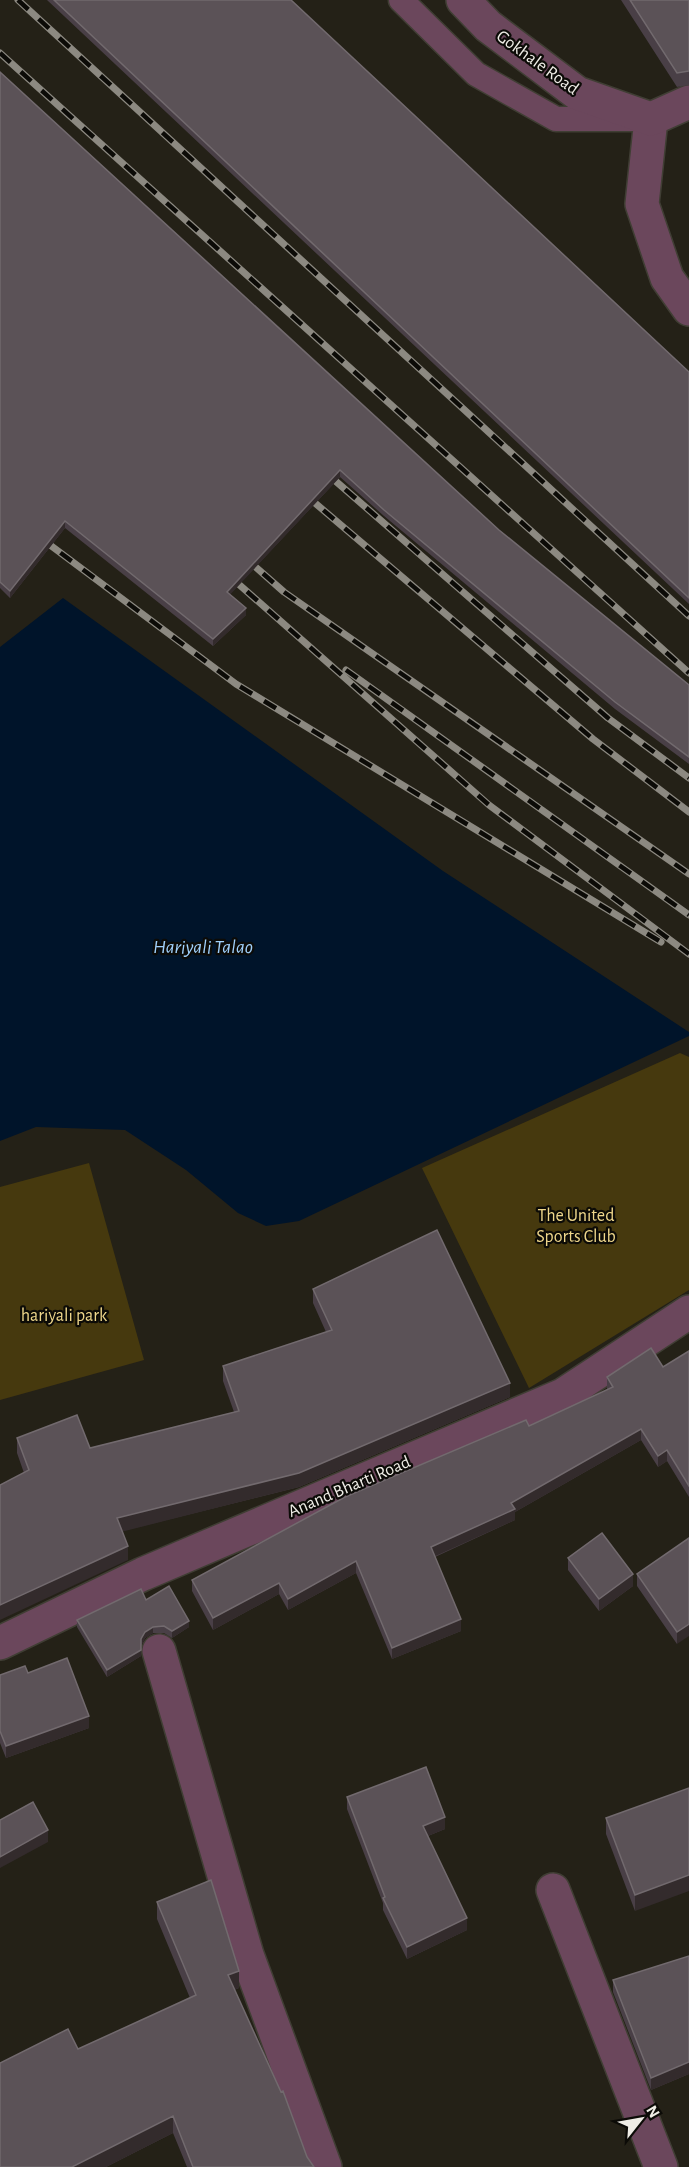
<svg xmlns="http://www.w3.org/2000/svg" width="689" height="2167" font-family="'Alegreya Sans',sans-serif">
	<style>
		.green { fill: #46390e }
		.water { fill: #00142a }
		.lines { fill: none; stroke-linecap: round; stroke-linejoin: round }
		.service-casing { stroke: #403e34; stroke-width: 27 }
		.minor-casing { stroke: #403e34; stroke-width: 36 }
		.tertiary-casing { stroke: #403e34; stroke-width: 36 }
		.service { stroke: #6b475c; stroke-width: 24 }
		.minor { stroke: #6b475c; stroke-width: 33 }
		.tertiary { stroke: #6b475c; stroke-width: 33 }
		.rail-casing { stroke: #8c8981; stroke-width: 7 }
		.rail { stroke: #0c0b07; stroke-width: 4.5; stroke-dasharray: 14; stroke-linecap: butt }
		.wall { fill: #493f46 }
		.shaded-wall { fill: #332b2c }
		.building { fill: #5b5257; stroke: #726a6e; stroke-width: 1.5 }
		.labels { text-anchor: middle; stroke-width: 4.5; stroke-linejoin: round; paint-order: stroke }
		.street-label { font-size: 18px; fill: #efede6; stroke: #0c0b07 }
		.park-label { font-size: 18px; fill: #efd78b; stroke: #0c0b07 }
		.water-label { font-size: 20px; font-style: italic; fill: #a0d0fb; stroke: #0c0b07 }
	</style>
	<rect width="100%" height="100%" fill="#242117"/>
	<!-- green -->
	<path class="green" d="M 680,1053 L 689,1057 L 689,1290 L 529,1388 L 422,1168 Z
		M 89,1163 L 144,1360 L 0,1400 L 0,1187 Z"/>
	<!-- water -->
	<path class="water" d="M 63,598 L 443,871 L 689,1032 L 689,1036 L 299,1221 L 266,1226 L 238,1213 L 186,1170 L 125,1130 L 36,1127 L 0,1141 L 0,647 Z"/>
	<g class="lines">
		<defs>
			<path id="service" d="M 401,0 L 476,74 L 556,119 L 633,119"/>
			<path id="minor" d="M 651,119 L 642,204 L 667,278 L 689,309
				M 0,1643 L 143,1574 L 563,1395 L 689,1312
				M 159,1651 L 247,1955 L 325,2167
				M 553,1890 L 661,2167"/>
			<path id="tertiary" d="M 463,0 L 488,26 L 577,93 L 651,119 L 689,102"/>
		</defs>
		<!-- service casing -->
		<use href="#service" class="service-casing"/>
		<!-- minor casing -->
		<use href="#minor" class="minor-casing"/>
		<!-- tertiary casing -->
		<use href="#tertiary" class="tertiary-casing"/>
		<!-- service -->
		<use href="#service" class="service"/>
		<!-- minor -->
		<use href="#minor" class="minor"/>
		<!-- tertiary -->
		<use href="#tertiary" class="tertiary"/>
		<defs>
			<path id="rail" d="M 18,0 L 689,616
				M 0,53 L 689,673
				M 324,471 L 608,718 L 689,778
				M 302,492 L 593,739 L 689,812
				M 38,536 L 236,684 L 661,942
				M 242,555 L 284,592 L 689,874
				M 226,573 L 489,805 L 689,954
				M 346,670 L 689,915"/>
		</defs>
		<!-- rail casing -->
		<use href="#rail" class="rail-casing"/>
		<!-- rail -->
		<use href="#rail" class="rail"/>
	</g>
	<!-- wall -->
	<path class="wall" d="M 47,0 L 291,0 L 689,372 L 689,604 Z
		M 621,0 L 689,0 L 689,85 L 677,87 Z
		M 0,72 L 499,530 L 689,685 L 689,764 L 615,709 L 384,516 L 340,477 L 230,594 L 246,615 L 213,646 L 65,528 L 10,598 L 0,588 Z
		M 313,1289 L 510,1397 L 299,1487 L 122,1531 L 128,1560 L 24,1473 L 17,1453 L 17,1438 L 90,1448 L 234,1412 L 223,1381 L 223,1366 L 326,1332 L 313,1303 Z
		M 689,1351 L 689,1497 L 667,1461 L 658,1467 L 641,1440 L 515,1512 L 515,1520 L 435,1557 L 461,1631 L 392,1659 L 356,1573 L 288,1610 L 279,1594 L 213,1630 L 192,1591 L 192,1580 L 607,1390 L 607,1377 L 663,1367 Z
		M 689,1538 L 677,1644 L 637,1586 L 637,1574 Z
		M 568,1558 L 633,1586 L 599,1611 L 568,1570 Z
		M 146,1600 L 189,1627 L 172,1638 L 164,1633 L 153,1633 L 145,1638 L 141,1646 L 141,1656 L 107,1677 L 77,1627 L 77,1620 Z
		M 28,1673 L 89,1728 L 6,1758 L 0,1743 L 0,1675 Z
		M 689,1788 L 635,1911 L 606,1834 L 606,1818 Z
		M 347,1797 L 445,1829 L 428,1836 L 467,1930 L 407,1959 L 383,1910 L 383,1903 L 347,1809 Z
		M 157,1902 L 239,1988 L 234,1990 L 307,2157 L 314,2167 L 187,2167 L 173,2133 L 106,2167 L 0,2167 L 78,2049 L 190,1998 L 157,1919 Z
		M 689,1956 L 689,2074 L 651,2090 L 613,1992 L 613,1980 Z"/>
	<!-- shaded-wall -->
	<path class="shaded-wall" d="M 340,470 L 340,477 L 227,598 L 227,592 Z
		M 65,521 L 65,528 L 10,598 L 10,591 Z
		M 246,608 L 246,615 L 213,646 L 213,639 Z
		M 510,1383 L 510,1397 L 299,1487 L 117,1533 L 117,1518 Z
		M 641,1429 L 641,1440 L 515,1512 L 515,1520 L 431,1558 L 431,1547 L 511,1503 Z
		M 667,1450 L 667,1461 L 658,1467 L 658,1456 Z
		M 128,1546 L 128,1560 L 0,1620 L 0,1605 Z
		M 356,1561 L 356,1573 L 288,1610 L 288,1599 Z
		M 633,1574 L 633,1586 L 599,1611 L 599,1599 Z
		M 279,1583 L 279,1594 L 213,1630 L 213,1618 Z
		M 461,1619 L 461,1631 L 392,1659 L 392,1648 Z
		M 189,1621 L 189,1627 L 172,1638 L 172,1631 Z
		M 689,1624 L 689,1636 L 677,1644 L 677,1632 Z
		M 153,1627 L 153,1633 L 145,1638 L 141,1646 L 141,1639 L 145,1632 Z
		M 141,1650 L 141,1656 L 107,1677 L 107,1670 Z
		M 89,1716 L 89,1728 L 6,1758 L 6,1746 Z
		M 445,1817 L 445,1829 L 423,1838 L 423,1826 Z
		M 48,1830 L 48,1842 L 0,1868 L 0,1857 Z
		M 689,1875 L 689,1891 L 635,1911 L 635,1895 Z
		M 467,1918 L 467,1930 L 407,1959 L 407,1947 Z
		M 239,1971 L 239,1988 L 228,1992 L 228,1975 Z
		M 689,2062 L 689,2074 L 651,2090 L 651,2078 Z
		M 173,2116 L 173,2133 L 106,2167 L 72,2167 Z"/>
	<!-- building -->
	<path class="building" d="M 54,0 L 291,0 L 689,372 L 689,598 Z
		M 630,0 L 689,0 L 689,71 L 677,73 Z
		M 0,72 L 499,530 L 689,685 L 689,757 L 615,702 L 384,510 L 340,470 L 227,592 L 246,608 L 213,639 L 65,521 L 10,591 L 0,582 Z
		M 437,1230 L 510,1383 L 299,1473 L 117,1518 L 128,1546 L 0,1605 L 0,1485 L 29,1470 L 17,1438 L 77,1415 L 90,1448 L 239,1411 L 223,1366 L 332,1330 L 313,1289 Z
		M 651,1348 L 663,1367 L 689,1351 L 689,1486 L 667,1450 L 658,1456 L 641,1429 L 511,1503 L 515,1509 L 431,1547 L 461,1619 L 392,1648 L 356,1561 L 288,1599 L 279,1583 L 213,1618 L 192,1580 L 345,1497 L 526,1420 L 529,1426 L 613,1387 L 607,1377 Z
		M 602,1533 L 633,1574 L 599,1599 L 568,1558 Z
		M 689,1538 L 689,1624 L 677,1632 L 637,1574 Z
		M 169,1586 L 189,1621 L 172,1631 L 164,1626 L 153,1627 L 145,1632 L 141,1639 L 141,1650 L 107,1670 L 77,1620 L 141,1589 L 146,1600 Z
		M 67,1658 L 89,1716 L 6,1746 L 0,1731 L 0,1675 L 25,1666 L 28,1673 Z
		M 426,1767 L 445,1817 L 423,1826 L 467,1918 L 407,1947 L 383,1898 L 385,1897 L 347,1797 Z
		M 689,1788 L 689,1875 L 635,1895 L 606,1818 Z
		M 33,1802 L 48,1830 L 0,1857 L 0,1820 Z
		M 211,1880 L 239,1971 L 228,1975 L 281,2092 L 283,2091 L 307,2157 L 314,2167 L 193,2167 L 173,2116 L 72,2167 L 0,2167 L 0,2063 L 68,2029 L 78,2049 L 196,1995 L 157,1902 Z
		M 689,1956 L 689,2062 L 651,2078 L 613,1980 Z"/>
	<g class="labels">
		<!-- street labels -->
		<g class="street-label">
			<text transform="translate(538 62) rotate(36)" y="6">Gokhale Road</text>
			<text transform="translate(349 1486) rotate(-23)" y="6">Anand Bharti Road</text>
		</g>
		<!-- park labels -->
		<g class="park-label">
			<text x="576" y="1221">The United<tspan x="576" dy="21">Sports Club</tspan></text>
			<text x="64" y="1321">hariyali park</text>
		</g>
		<!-- water labels -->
		<g class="water-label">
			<text x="203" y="953">Hariyali Talao</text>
		</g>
	</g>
	<!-- north arrow -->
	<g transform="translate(641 2119) rotate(59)" stroke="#0c0b07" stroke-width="4.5" paint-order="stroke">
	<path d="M0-4.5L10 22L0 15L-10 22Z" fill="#efede6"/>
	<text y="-9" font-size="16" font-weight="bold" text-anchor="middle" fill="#efede6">N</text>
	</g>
</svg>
